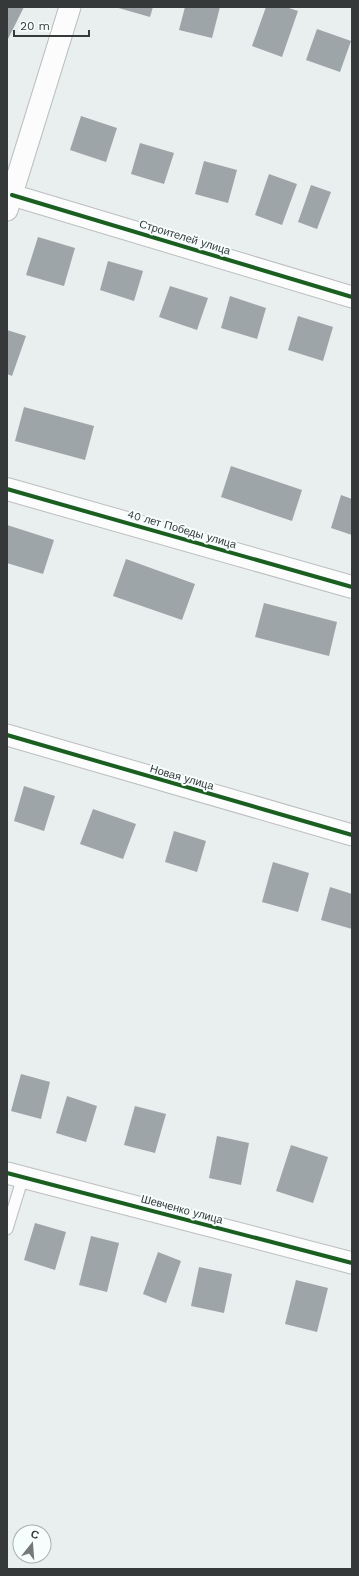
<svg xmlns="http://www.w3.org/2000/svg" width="359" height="1576" font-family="'Work Sans',sans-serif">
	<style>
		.building { fill: #9ea5a9 }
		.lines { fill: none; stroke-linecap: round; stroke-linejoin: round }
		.service-casing { stroke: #bbbfbf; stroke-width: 13 }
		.minor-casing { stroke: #bbbfbf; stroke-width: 23 }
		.tertiary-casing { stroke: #bbbfbf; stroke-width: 24 }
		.service { stroke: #fcfcfc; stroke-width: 11 }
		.minor { stroke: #fcfcfc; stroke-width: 21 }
		.tertiary { stroke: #fcfcfc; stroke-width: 22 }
		.cycleway-casing { stroke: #f5fdfd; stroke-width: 6 }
		.cycleway { stroke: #1b5e20; stroke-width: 4 }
		.labels { text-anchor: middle; stroke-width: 4; stroke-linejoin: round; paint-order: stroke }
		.street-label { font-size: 11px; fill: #36393a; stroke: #f5fdfd }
	</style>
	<rect width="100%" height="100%" fill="#e9eeee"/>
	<!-- building -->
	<path class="building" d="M 7,7 L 24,7 L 7,41 Z
		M 115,7 L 153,7 L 150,17 Z
		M 185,7 L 220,7 L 212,38 L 179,30 Z
		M 266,7 L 286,7 L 298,11 L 282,57 L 252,46 Z
		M 317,29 L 351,41 L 340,72 L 306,60 Z
		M 81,116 L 117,128 L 106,162 L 70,150 Z
		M 140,143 L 174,153 L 164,184 L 131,174 Z
		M 204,161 L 237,170 L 228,203 L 195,194 Z
		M 269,174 L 297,184 L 282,225 L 255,215 Z
		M 311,185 L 331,192 L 317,229 L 298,222 Z
		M 38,237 L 75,248 L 64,286 L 26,275 Z
		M 108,261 L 143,271 L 134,301 L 100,290 Z
		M 170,286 L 208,298 L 197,330 L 159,317 Z
		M 230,296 L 266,308 L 257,339 L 221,328 Z
		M 298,316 L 333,327 L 323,361 L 288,350 Z
		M 7,330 L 26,336 L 12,376 L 7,374 Z
		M 24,407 L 94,426 L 85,460 L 15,441 Z
		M 231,466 L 302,490 L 292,521 L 221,497 Z
		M 341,495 L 352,499 L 352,535 L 331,528 Z
		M 7,525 L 54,540 L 43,574 L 7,563 Z
		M 126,559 L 195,584 L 182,620 L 113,596 Z
		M 264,603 L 337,622 L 329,656 L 255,637 Z
		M 24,786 L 55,796 L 44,831 L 14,821 Z
		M 93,809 L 136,824 L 123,859 L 80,844 Z
		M 174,831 L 206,841 L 197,872 L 165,862 Z
		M 273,862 L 309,873 L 298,912 L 262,902 Z
		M 330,887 L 352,894 L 352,929 L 321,920 Z
		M 21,1074 L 50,1082 L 41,1119 L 11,1111 Z
		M 67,1096 L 97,1106 L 86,1142 L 56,1133 Z
		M 135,1106 L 166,1114 L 155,1153 L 124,1145 Z
		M 217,1136 L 249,1143 L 241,1185 L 209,1178 Z
		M 291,1145 L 328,1157 L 313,1203 L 276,1191 Z
		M 35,1223 L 66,1232 L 55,1270 L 24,1260 Z
		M 91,1236 L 119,1243 L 107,1292 L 79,1285 Z
		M 158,1252 L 181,1261 L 166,1303 L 143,1294 Z
		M 199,1267 L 232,1274 L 224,1313 L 191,1306 Z
		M 296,1280 L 328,1288 L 317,1332 L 285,1324 Z"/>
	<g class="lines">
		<defs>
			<path id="service" d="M 7,1229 L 23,1177"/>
			<path id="minor" d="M 12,195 L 352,297
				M 7,210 L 70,7
				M 7,735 L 352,835
				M 7,1173 L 352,1263"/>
			<path id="tertiary" d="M 7,489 L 352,587"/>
		</defs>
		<!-- service casing -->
		<use href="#service" class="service-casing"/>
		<!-- minor casing -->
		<use href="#minor" class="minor-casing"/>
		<!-- tertiary casing -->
		<use href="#tertiary" class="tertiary-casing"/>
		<!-- service -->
		<use href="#service" class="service"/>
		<!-- minor -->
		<use href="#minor" class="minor"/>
		<!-- tertiary -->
		<use href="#tertiary" class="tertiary"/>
		<defs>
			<path id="cycleway" d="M 12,195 L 352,297
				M 7,489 L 352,587
				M 7,735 L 352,835
				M 7,1173 L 352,1263"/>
		</defs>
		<!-- cycleway casing -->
		<use href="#cycleway" class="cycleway-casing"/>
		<!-- cycleway -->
		<use href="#cycleway" class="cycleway"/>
	</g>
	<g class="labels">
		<!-- street labels -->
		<g class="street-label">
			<text transform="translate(185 237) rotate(17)" y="4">Строителей улица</text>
			<text transform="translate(182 529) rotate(16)" y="4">40 лет Победы улица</text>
			<text transform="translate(182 777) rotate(16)" y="4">Новая улица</text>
			<text transform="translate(182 1209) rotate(15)" y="4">Шевченко улица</text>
		</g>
	</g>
	<!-- border -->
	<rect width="359" height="1576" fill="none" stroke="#36393a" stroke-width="16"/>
	<!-- north arrow -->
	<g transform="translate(32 1544) rotate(17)"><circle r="19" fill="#f5fdfd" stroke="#a9afaf"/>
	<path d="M0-3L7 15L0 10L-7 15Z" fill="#757879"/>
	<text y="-6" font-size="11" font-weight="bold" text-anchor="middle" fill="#36393a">С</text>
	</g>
	<!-- scale -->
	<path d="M14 30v6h75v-6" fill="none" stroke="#36393a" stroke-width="2"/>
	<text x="20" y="30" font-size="12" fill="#36393a" stroke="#f5fdfd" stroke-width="3" paint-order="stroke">20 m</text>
</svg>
